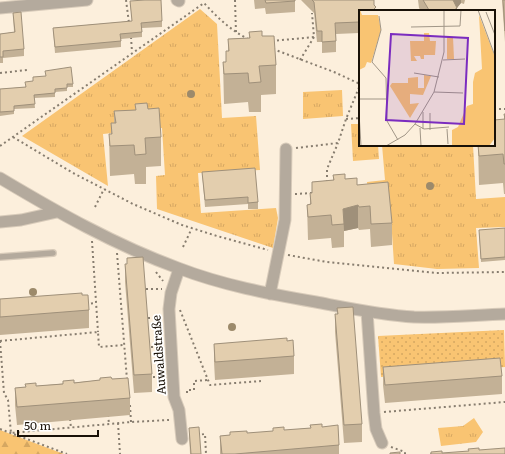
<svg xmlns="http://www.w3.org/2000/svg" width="505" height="454" font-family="Literata,serif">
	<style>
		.grass { fill: url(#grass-dots) }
		.forest { fill: url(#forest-firs) }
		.park { fill: url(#park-tufts) }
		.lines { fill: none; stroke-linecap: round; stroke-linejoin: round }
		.service-casing { stroke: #d8cbba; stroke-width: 8 }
		.minor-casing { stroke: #d8cbba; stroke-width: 13 }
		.path { stroke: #877d6f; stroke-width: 2; stroke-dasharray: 2 3; stroke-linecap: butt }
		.service { stroke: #b4aa9d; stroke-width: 5.5 }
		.minor { stroke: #b4aa9d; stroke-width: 11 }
		.tree { fill: #9c8a6b }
		.wall { fill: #c3b196 }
		.shaded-wall { fill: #9f907a }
		.building { fill: #e3ceae; stroke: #9f907a }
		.labels { text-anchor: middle; stroke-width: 3.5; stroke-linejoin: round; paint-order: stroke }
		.street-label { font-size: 12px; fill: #191107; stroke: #fff }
		.inset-road { fill: none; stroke: #a19687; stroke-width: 1 }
		.view { fill: #7b2cbf; fill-opacity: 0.15; stroke: #7b2cbf; stroke-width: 2 }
		.inset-edge { fill: none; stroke: #191107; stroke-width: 2 }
	</style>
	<defs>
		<pattern id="grass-dots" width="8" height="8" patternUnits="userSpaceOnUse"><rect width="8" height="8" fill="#f9c472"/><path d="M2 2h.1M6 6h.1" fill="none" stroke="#d5a761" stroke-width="1.8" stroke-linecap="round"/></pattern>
		<pattern id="forest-firs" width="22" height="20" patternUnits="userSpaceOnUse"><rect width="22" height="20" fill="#f9c472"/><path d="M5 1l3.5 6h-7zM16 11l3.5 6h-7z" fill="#d5a761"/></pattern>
		<pattern id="park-tufts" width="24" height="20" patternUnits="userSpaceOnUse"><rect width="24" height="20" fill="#f9c472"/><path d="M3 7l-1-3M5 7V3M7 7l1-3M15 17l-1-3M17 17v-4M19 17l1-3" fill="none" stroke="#d5a761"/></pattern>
	</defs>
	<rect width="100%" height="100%" fill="#fcefdc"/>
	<!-- grass -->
	<path class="grass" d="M 504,330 L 505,367 L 381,377 L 378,336 Z"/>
	<!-- forest -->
	<path class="forest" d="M 0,430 L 64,454 L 0,454 Z"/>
	<!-- park -->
	<path class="park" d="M 200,9 L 217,24 L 222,118 L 256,116 L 260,170 L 198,173 L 201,213 L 276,208 L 278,218 L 273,248 L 157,209 L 156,176 L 165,175 L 162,128 L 103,134 L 108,186 L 22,136 Z
		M 342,90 L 343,116 L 303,119 L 303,92 Z
		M 351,124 L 360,124 L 360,145 L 378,145 L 379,159 L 353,161 Z
		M 382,145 L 473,145 L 476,199 L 505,197 L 505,227 L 476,228 L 479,268 L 437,269 L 394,264 L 390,203 L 369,204 L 367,182 L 385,180 Z
		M 474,418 L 483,432 L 476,442 L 441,446 L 438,428 L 463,426 Z"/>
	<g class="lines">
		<defs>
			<path id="service" d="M 0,257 L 53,253"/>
			<path id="minor" d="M 177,0 L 179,1
				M 0,8 L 87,0
				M 0,178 C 57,212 115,245 178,268 C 222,285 269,294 316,302 C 348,308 381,315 414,317 C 444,318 475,315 505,314
				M 0,222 L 21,220 L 57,212
				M 179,269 L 171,293 L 169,309 L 174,397 L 179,410 L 182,439
				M 270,294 L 285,220 L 286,149
				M 367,312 L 374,413 L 376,429 L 382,443"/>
		</defs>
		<!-- service casing -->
		<use href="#service" class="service-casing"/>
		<!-- minor casing -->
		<use href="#minor" class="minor-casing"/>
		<!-- path -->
		<path class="path" d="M 126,0 L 129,23
			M 235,0 L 236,33
			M 131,37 L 132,52
			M 272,41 L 314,37 L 312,13
			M 273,49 L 334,72 L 360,84
			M 300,60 L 314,37
			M 0,73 L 27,70
			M 494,109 L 505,109
			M 346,119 L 360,118
			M 13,137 L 73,173 L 133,204 L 182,225 L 217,236 L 268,250
			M 0,146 L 204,3 C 217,17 230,30 248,39
			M 296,148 L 338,143 L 346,119 L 360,85
			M 327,182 L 327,169 L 338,143
			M 295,194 L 312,193
			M 95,207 L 104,189
			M 92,241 L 98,332
			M 183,247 L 192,228
			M 117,253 L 127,380
			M 288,255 L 327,262 L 436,273 L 505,272
			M 156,272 L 163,281
			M 146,289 L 162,289
			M 86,304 L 95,303
			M 180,310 L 210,385 L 261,381
			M 148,318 L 159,318
			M 0,341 L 4,393 L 8,400 L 11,433 L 131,422 L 169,420
			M 0,341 L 98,332 L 99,347 L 124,345
			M 151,347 L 161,347
			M 153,377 L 162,377
			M 187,393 L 187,390 L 194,390 L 194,381 L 208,380
			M 130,405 L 131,422
			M 384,412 L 505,402
			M 108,415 L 109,424
			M 70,419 L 71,428
			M 33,422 L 34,431
			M 118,423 L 120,454
			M 0,429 L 67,454
			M 197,435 L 205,434 L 206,454
			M 391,447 L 405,452 L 405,454"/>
		<!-- service -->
		<use href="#service" class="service"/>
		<!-- minor -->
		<use href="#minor" class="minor"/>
	</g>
	<!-- trees -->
	<g class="tree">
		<circle cx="191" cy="94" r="4"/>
		<circle cx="430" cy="186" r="4"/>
		<circle cx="33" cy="292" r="4"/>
		<circle cx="232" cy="327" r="4"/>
	</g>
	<!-- wall -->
	<path class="wall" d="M 254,0 L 295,0 L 295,12 L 266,14 L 265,8 L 255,9 Z
		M 301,0 L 374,0 L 374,5 L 376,11 L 360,11 L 359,33 L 336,34 L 336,52 L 322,53 L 322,42 L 317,42 L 314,13 Z
		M 418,0 L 465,0 L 464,4 L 461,3 L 457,8 L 457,11 L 421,11 L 419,8 Z
		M 502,0 L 505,0 L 505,42 Z
		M 130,1 L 162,21 L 162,27 L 142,28 L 142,37 L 121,39 L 121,47 L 55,53 L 53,28 L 132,21 Z
		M 13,13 L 24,49 L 24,56 L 3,58 L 3,63 L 0,63 L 0,34 L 14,32 Z
		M 249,32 L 262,36 L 276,65 L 276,94 L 261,95 L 261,112 L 249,112 L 248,102 L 224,104 L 223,62 L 226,62 L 226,51 L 228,51 L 228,39 L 249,38 Z
		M 33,77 L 73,84 L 73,87 L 67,87 L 67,91 L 55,92 L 55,97 L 34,98 L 35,108 L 14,109 L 14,114 L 0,116 L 0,89 L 25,87 L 33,81 Z
		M 148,109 L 161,137 L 161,166 L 146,167 L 146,184 L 135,184 L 134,174 L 110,176 L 109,134 L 111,134 L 111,123 L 114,123 L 114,111 Z
		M 505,114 L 505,194 L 504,194 L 503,183 L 479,185 L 478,145 L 494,145 L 504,119 Z
		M 202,172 L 258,202 L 258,209 L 248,209 L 248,204 L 205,207 Z
		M 333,175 L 345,179 L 357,185 L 392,223 L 392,245 L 371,247 L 370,229 L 359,230 L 358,228 L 344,231 L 344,247 L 332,248 L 331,238 L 308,240 L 307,205 L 310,204 L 310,193 L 312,193 L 312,182 L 333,180 Z
		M 505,228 L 505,260 L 481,262 L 479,233 Z
		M 127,258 L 152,374 L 152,392 L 134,393 L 125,282 L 125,264 L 127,264 Z
		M 82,295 L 89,310 L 89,328 L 0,335 L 0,299 Z
		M 337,308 L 362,424 L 362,442 L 344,443 L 335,332 L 335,314 L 337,314 Z
		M 287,341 L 294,356 L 294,374 L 215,380 L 214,362 L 214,344 Z
		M 383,367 L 502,376 L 502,394 L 385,403 L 383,385 Z
		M 112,379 L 130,398 L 130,415 L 17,425 L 15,405 L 15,388 Z
		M 322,427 L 339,445 L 339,454 L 220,454 L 220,436 Z
		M 189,428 L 201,454 L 190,454 Z"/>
	<!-- shaded-wall -->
	<path class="shaded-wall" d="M 453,0 L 461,0 L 461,3 L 455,10 L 457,8 L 457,11 L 453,11 Z
		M 358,205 L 358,228 L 344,231 L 343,209 Z"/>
	<!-- building -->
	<path class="building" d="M 145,0 L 161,0 L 162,21 L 141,23 L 142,32 L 120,34 L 121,41 L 55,47 L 53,28 L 132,21 L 130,1 Z
		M 265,0 L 295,0 L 295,1 L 266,3 Z
		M 312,0 L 374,0 L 374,5 L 376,7 L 374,9 L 374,11 L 360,11 L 360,12 L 359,12 L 359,22 L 335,23 L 336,41 L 322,42 L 322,31 L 317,31 L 314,2 Z
		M 423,0 L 453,0 L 457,8 L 453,11 L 433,11 L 429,10 Z
		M 503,0 L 505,0 L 505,31 Z
		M 21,12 L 24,49 L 3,51 L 3,57 L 0,57 L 0,34 L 15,32 L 13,13 Z
		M 262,31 L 262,36 L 274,36 L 276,65 L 259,66 L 261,82 L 249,83 L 248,73 L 224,74 L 223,62 L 226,62 L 226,51 L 229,51 L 228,39 L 250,38 L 249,32 Z
		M 71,67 L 73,84 L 67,84 L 67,88 L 55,89 L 55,93 L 34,95 L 35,104 L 14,106 L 14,111 L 0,112 L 0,89 L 26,87 L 25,82 L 33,81 L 33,77 L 46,76 L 45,71 Z
		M 147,103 L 148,109 L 159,108 L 161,137 L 145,138 L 146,154 L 135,155 L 134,145 L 110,146 L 109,134 L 112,134 L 111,123 L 116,123 L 114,111 L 136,110 L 135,104 Z
		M 504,114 L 505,114 L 505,164 L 504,164 L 503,154 L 479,156 L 478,145 L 494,145 L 494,120 L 505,119 Z
		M 255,168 L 258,202 L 248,203 L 248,197 L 205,200 L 202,172 Z
		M 345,174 L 345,179 L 357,178 L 357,185 L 388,182 L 392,223 L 371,224 L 370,206 L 359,207 L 358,205 L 343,209 L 344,224 L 332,225 L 331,215 L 308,217 L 307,205 L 311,204 L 310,193 L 312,193 L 312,182 L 334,180 L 333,175 Z
		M 505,228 L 505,257 L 481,259 L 479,230 Z
		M 143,257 L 152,374 L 134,375 L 125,264 L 127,264 L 127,258 Z
		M 82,293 L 82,295 L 88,295 L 89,310 L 0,317 L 0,299 Z
		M 353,307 L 362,424 L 344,425 L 335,314 L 338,314 L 337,308 Z
		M 287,338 L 287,341 L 293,340 L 294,356 L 215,362 L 214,344 Z
		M 500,358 L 502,376 L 385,385 L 383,367 Z
		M 111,377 L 112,379 L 128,378 L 130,398 L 17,407 L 15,388 L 26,387 L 25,384 L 36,383 L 36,386 L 63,384 L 63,381 L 74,380 L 74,383 L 100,380 L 100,378 Z
		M 322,424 L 322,427 L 338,425 L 339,445 L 235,454 L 222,454 L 220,436 L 230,435 L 230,432 L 247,431 L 247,433 L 273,431 L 273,428 L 284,427 L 284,430 L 311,428 L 310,425 Z
		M 199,427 L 201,454 L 191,454 L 189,428 Z
		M 479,448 L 479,450 L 505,448 L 505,454 L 430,454 L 431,454 L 431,452 L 442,451 L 442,453 L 469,451 L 468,449 Z
		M 400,452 L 400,454 L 390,454 L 390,453 Z"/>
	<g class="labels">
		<!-- street labels -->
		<g class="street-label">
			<text transform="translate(159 355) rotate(-94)" y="4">Auwaldstraße</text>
		</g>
	</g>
	<!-- overview -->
	<g transform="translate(359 10)">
		<rect width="136" height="136" fill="#fcefdc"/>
		<path d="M 88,27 L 94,27 L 95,49 L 88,49 Z" fill="#f9c472"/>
		<path d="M 1,0 L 3,5 L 19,5 L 22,20 L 12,53 L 8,52 L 6,57 L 0,60 ZM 120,5 L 136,47 L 136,128 L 130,136 L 93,136 L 93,120 L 99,117 L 108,96 L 114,94 L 114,72 L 116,63 L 123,59 Z" fill="#f9c472"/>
		<path d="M 65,23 L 70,23 L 71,31 L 77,31 L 76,45 L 65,45 L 65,49 L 62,49 L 61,46 L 55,46 L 58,51 L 52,51 L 51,31 L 65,31 ZM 65,65 L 72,66 L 64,85 L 51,84 L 51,94 L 60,93 L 51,108 L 31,76 L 33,73 L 49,73 L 49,68 L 59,67 L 59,78 L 65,78 Z" fill="#f9c472"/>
		<path class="inset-road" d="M 119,0 L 136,46M 127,2 L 136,25M 20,6 L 22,20 L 13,52 L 27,68 L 28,111 L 39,130M 52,17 L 101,16 L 102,0M 84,50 L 106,49M 55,63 L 80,67M 75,82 L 104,83M 0,89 L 28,89M 64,102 L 64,119M 0,103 L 2,136M 71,103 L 71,120M 56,114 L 65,119 L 90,117M 61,118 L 62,136M 88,119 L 89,134M 27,136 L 46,125 L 56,114 L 75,82 L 85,42 L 85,0"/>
		<path class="view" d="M 32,24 L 109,28 L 105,114 L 27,110 Z"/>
		<rect width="136" height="136" class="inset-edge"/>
	</g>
	<!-- scale -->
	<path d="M18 430v6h80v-6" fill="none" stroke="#191107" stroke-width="2"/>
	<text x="24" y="430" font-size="12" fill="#191107" stroke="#ffffff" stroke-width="3" paint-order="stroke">50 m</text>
</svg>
